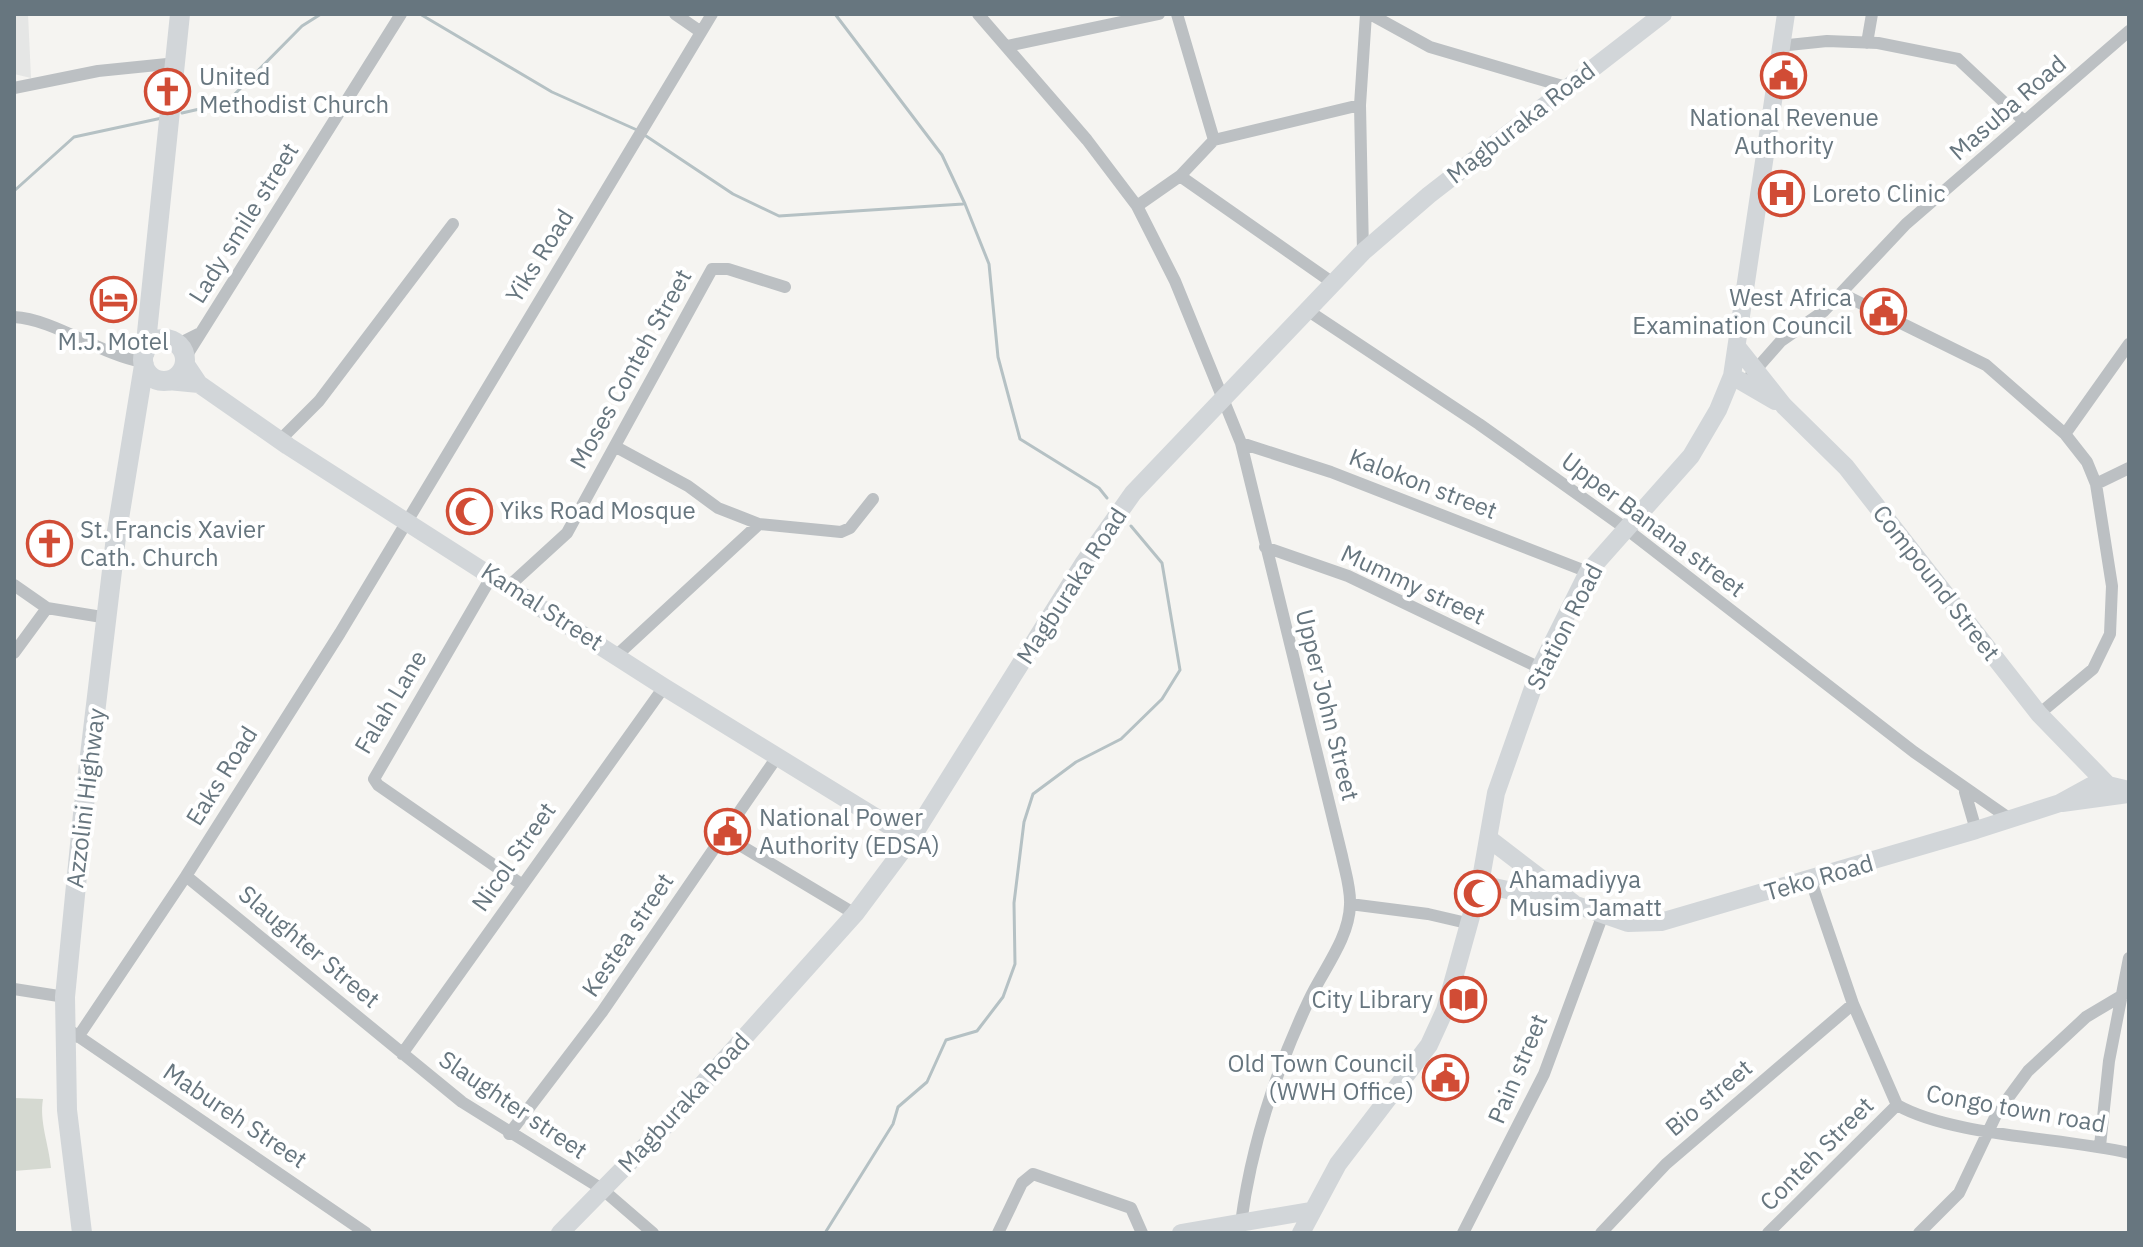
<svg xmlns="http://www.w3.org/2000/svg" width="2143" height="1247" font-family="'IBM Plex Sans',sans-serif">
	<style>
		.built { fill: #e5e6e5 }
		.green { fill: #d5d9d1 }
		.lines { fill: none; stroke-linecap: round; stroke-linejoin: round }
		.stream { stroke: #b5c1c4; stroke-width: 3 }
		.street { stroke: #bcc0c3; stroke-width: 12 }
		.secondary { stroke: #d2d6d9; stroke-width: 18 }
		.primary { stroke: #d2d6d9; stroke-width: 20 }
		.labels { text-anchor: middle; stroke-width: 8; stroke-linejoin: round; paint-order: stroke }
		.poi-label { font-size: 24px; fill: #67767f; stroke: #fff; text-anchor: start }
		.street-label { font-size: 24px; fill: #67767f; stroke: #fff }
	</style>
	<rect width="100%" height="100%" fill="#f5f4f1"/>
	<!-- built -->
	<path class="built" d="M 14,14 L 28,14 L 31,78 L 14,74 Z"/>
	<!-- green -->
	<path class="green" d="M 14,1098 L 43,1099 C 39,1121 49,1145 51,1168 L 14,1171 Z"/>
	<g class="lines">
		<!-- stream -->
		<path class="stream" d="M 420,14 L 552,92 L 637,130
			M 835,14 L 942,155 L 965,204 L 989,264 L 998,357 L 1020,439 L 1099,488 L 1107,498
			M 182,113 L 226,103 L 302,26 L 321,14
			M 646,136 L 733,194 L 779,216 L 963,204
			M 14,191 L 74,137 L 162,118
			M 825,1233 L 893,1124 L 898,1107 L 927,1082 L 946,1040 L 977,1031 L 1003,997 L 1015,964 L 1014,903 L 1024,822 L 1033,794 L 1076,762 L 1121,739 L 1162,699 L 1180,670 L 1162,563 L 1131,526"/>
		<!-- street -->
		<path class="street" d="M 675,14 L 701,32
			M 978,14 L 1087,140 L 1137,206 L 1175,281 L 1241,443 L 1342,856 C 1345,871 1351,889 1350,905 C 1349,939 1323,970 1309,1000 C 1276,1070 1251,1147 1241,1223
			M 1177,14 L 1214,140
			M 1370,14 L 1430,47 L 1566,87
			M 1867,43 L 1872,14
			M 1007,46 L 1159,14
			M 1779,46 L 1827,41 L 1878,43 L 1958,59 L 2024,121
			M 14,88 L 98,71 L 177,63
			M 1180,176 L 1333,283
			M 1137,206 L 1180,176 L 1214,140 L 1360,105
			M 1363,252 L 1360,105 L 1366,14
			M 1842,294 L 1986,365 L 2065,434 L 2087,462 L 2096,484 L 2112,586 L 2110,634 L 2093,669 L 2039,714
			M 1307,310 L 1479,424 L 1625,528 L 1914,752 L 2010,819
			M 14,317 C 54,319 99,354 143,362
			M 178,344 L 200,333
			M 185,358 L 401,14
			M 1751,375 L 1781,341 L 1824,311 L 1906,224 L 2129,31
			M 2065,434 L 2129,344
			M 280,440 L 319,401 L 453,224
			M 1241,443 L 1331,472 L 1588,572
			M 616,447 L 688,486 L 718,508 L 759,524 L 841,532 L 850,528 L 873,499
			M 2096,484 L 2129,468
			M 1265,547 L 1348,576 L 1540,668
			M 493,574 L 374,779 L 378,785 L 521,884
			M 14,585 L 47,608 L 108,618
			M 510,585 L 567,533 L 712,269 L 728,269 L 785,287
			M 14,653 L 47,608
			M 616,656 L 759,524
			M 1965,792 L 1976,830
			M 723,835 L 855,914
			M 186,876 L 462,1102 L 602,1189 L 653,1233
			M 1811,881 L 1853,1004 L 1897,1105 C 1954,1137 2062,1137 2129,1153
			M 1350,904 L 1428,914 L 1471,924
			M 14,989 L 65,997
			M 72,1032 L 366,1233
			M 78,1037 L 186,876 L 340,633 L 712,14
			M 402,1054 L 664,687
			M 509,1134 L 602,1012 L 777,757
			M 2100,1146 L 2109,1061 L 2129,958
			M 998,1233 L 1022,1183 L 1033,1174 L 1131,1208 L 1142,1233
			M 1463,1233 L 1544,1074 L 1602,917
			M 1601,1233 L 1666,1164 L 1853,1004
			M 1768,1233 L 1897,1105
			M 1919,1233 L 1959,1193 L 1997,1113 L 2028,1071 L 2086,1017 L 2123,995"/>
		<!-- secondary -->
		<path class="secondary" d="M 1738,348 L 1784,406 L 1846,467 L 2039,714 L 2108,785
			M 185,363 L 199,384 L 288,446 L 664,687 L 911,839
			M 1732,376 L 1775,401
			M 168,381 L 199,384
			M 2062,803 L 2128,794
			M 1488,838 L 1573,903
			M 1480,884 L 1576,905 L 1628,923 L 1661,922 L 1976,830 L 2060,803 L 2091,786 L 2108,785 L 2129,790
			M 560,1233 L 665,1126 L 855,914 L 911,839 L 1083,564 L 1133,493 L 1363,252 L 1429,195 L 1663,14
			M 1181,1233 L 1310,1211
			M 1301,1233 L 1338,1164 L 1429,1045 L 1445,1010 L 1480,884 L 1496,793 L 1540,668 L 1588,572 L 1691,456 L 1718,410 L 1732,376 L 1786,14"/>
		<!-- primary -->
		<path class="primary" d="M143 360a21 21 0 1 1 42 0a21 21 0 1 1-42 0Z
			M 145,352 L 180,14
			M 82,1233 L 67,1110 L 65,997 L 83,814 L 116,537 L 144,365"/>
	</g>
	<!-- icons -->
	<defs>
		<symbol id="civic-ring" viewBox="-11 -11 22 22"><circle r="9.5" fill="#fff" stroke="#d14c35" stroke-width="1.5"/><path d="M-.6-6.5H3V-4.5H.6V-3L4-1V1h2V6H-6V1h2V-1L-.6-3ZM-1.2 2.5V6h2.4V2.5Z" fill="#d14c35"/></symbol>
		<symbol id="church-ring" viewBox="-11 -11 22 22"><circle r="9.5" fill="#fff" stroke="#d14c35" stroke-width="1.5"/><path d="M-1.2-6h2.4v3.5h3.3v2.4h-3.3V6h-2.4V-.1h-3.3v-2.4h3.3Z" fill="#d14c35"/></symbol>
		<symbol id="hospital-ring" viewBox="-11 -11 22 22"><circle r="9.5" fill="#fff" stroke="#d14c35" stroke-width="1.5"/><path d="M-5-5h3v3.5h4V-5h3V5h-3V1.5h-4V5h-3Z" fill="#d14c35"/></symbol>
		<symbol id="hotel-ring" viewBox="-11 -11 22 22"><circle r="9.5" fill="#fff" stroke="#d14c35" stroke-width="1.5"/><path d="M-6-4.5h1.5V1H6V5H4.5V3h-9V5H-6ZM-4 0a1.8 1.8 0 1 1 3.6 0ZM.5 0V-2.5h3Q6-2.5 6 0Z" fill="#d14c35"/></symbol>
		<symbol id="mosque-ring" viewBox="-11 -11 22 22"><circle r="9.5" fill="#fff" stroke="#d14c35" stroke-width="1.5"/><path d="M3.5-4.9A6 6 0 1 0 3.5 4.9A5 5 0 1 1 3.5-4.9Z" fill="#d14c35"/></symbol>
		<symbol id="library-ring" viewBox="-11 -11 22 22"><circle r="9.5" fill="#fff" stroke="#d14c35" stroke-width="1.5"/><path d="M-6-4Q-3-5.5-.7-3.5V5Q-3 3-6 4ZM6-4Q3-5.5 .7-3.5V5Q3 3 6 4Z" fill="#d14c35"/></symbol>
	</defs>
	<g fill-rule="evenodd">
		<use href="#civic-ring" x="1758" y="50" width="51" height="51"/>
		<use href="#church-ring" x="142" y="66" width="51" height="51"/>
		<use href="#hospital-ring" x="1756" y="168" width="51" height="51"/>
		<use href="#hotel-ring" x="88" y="274" width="51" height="51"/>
		<use href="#civic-ring" x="1858" y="286" width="51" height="51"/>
		<use href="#mosque-ring" x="444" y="486" width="51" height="51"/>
		<use href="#church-ring" x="24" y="518" width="51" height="51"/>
		<use href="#civic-ring" x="702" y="806" width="51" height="51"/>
		<use href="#mosque-ring" x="1452" y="868" width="51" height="51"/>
		<use href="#library-ring" x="1438" y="974" width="51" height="51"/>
		<use href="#civic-ring" x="1420" y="1052" width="51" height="51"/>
	</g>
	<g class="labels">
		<!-- poi labels -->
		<g class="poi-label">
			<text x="199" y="85">United<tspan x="199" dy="28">Methodist Church</tspan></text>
			<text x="1784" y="126" text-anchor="middle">National Revenue<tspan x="1784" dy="28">Authority</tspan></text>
			<text x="1812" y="202">Loreto Clinic</text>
			<text x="1852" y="306" text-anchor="end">West Africa<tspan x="1852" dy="28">Examination Council</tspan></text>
			<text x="113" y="350" text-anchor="middle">M.J. Motel</text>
			<text x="500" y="519">Yiks Road Mosque</text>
			<text x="80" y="538">St. Francis Xavier<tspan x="80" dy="28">Cath. Church</tspan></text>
			<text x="759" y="826">National Power<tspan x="759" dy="28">Authority (EDSA)</tspan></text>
			<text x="1509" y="888">Ahamadiyya<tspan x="1509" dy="28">Musim Jamatt</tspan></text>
			<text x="1433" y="1008" text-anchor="end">City Library</text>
			<text x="1414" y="1072" text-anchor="end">Old Town Council<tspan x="1414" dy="28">(WWH Office)</tspan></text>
		</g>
		<!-- street labels -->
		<g class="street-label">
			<text transform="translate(2008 108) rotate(-41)" y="8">Masuba Road</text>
			<text transform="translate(1521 123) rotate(-38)" y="8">Magburaka Road</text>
			<text transform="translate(244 223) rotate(-58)" y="8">Lady smile street</text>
			<text transform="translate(540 256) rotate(-58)" y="8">Yiks Road</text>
			<text transform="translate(631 369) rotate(-61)" y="8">Moses Conteh Street</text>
			<text transform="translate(1423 484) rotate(21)" y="8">Kalokon street</text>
			<text transform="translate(1653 525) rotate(37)" y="8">Upper Banana street</text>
			<text transform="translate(1936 583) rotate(52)" y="8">Compound Street</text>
			<text transform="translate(1413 585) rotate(25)" y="8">Mummy street</text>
			<text transform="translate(1072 586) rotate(-57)" y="8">Magburaka Road</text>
			<text transform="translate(542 607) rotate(33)" y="8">Kamal Street</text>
			<text transform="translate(1565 627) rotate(-63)" y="8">Station Road</text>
			<text transform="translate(391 702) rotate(-59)" y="8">Falah Lane</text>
			<text transform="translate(1327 705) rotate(76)" y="8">Upper John Street</text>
			<text transform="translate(222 776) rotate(-58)" y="8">Eaks Road</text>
			<text transform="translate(86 798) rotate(-83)" y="8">Azzolini Highway</text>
			<text transform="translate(514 857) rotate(-55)" y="8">Nicol Street</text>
			<text transform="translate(1819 878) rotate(-16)" y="8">Teko Road</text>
			<text transform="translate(628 935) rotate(-56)" y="8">Kestea street</text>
			<text transform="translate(309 947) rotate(40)" y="8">Slaughter Street</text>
			<text transform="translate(1518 1069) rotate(-67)" y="8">Pain street</text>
			<text transform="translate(1709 1098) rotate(-40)" y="8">Bio street</text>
			<text transform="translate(684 1103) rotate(-47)" y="8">Magburaka Road</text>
			<text transform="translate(513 1105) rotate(34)" y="8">Slaughter street</text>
			<text transform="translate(2016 1109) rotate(10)" y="8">Congo town road</text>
			<text transform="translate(235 1116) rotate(34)" y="8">Mabureh Street</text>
			<text transform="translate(1817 1154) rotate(-45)" y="8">Conteh Street</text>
		</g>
	</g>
	<!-- border -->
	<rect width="2143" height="1247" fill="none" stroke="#67767f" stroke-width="32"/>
</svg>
